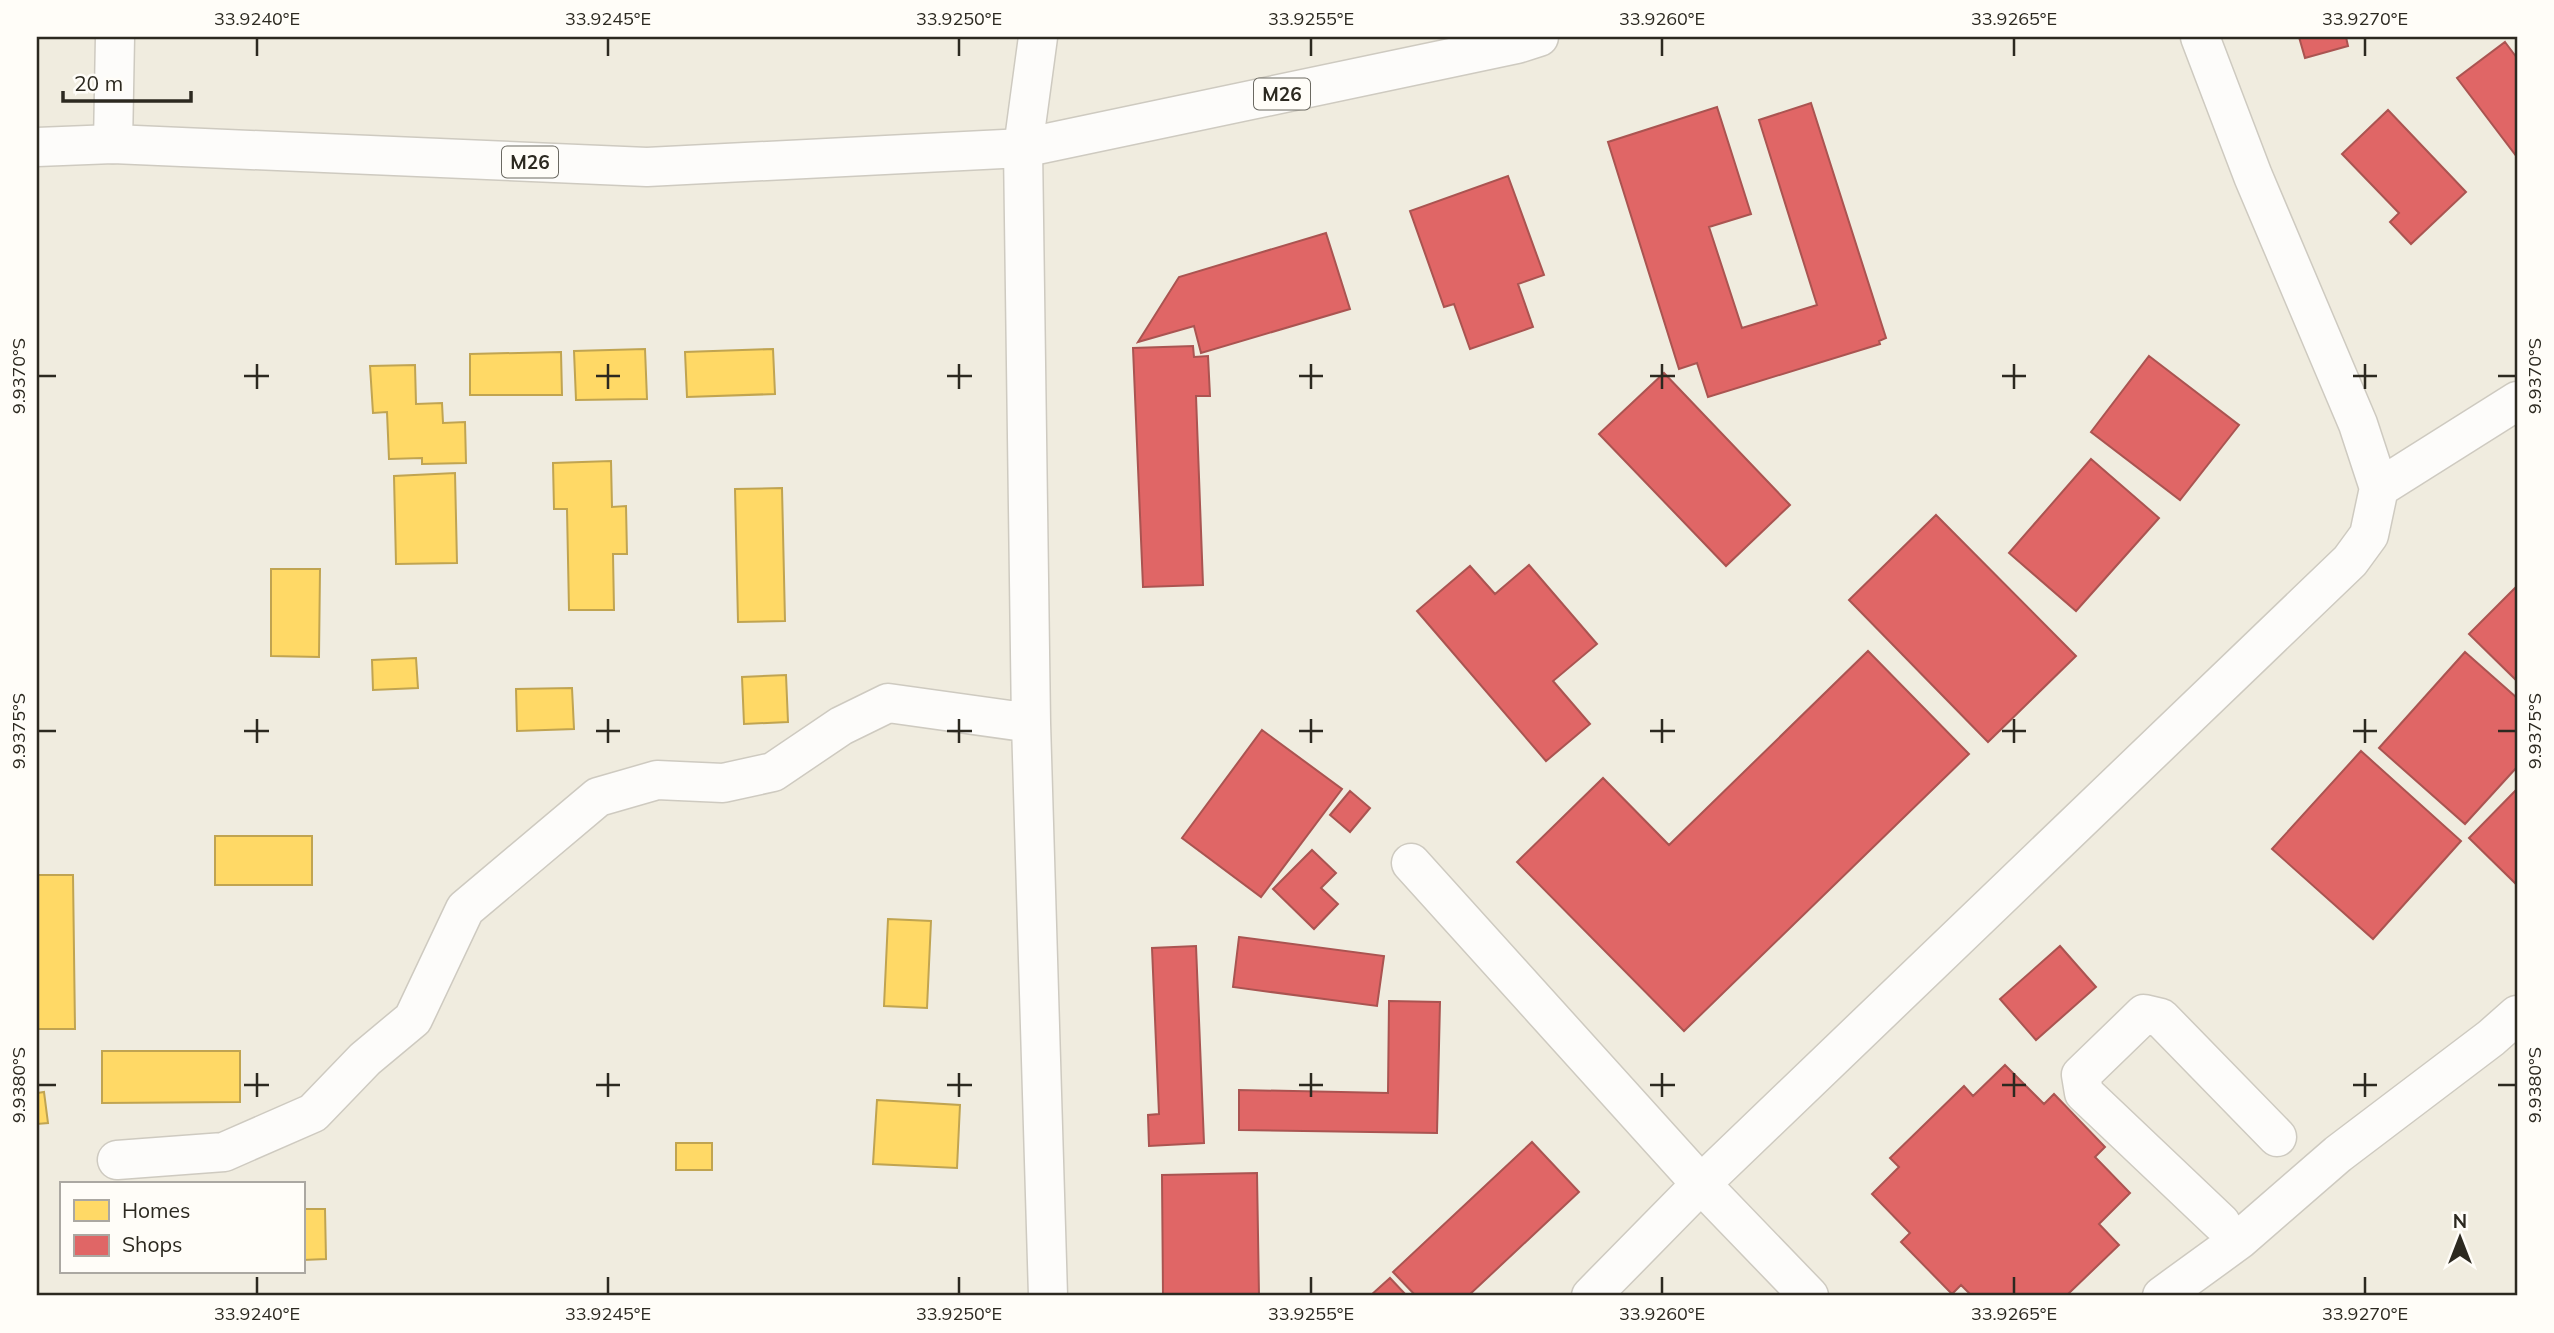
<svg xmlns="http://www.w3.org/2000/svg" width="2554" height="1333" font-family="Mulish,sans-serif">
	<style>
		.homes { fill: #ffd966; stroke: #c0a451; stroke-width: 2 }
		.shops { fill: #e06666; stroke: #aa5451; stroke-width: 2 }
		.lines { fill: none; stroke-linecap: round; stroke-linejoin: round }
		.minor-casing { stroke: #cecac0; stroke-width: 41 }
		.major-casing { stroke: #cecac0; stroke-width: 41 }
		.minor { stroke: #fdfcfa; stroke-width: 38 }
		.major { stroke: #fdfcfa; stroke-width: 38 }
		.ticks { fill: none; stroke: #2c2920; stroke-width: 2.5 }
		.labels { text-anchor: middle; stroke-width: 7; stroke-linejoin: round; paint-order: stroke }
		.shield { fill: #fffdf8; stroke: #6b6961; stroke-width: 2 }
		.shield-label { font-size: 19px; font-weight: bold; fill: #2c2920 }
		.neatline { fill: none; stroke: #2c2920; stroke-width: 2.5 }
		.ticks-label { font-size: 18px; text-anchor: middle; fill: #2c2920 }
	</style>
	<rect width="100%" height="100%" fill="#f0ecdf"/>
	<!-- homes -->
	<path class="homes" d="M 645,349 L 647,399 L 576,400 L 574,351 Z
		M 773,349 L 775,394 L 687,397 L 685,352 Z
		M 561,352 L 562,395 L 470,395 L 470,354 Z
		M 415,365 L 416,404 L 442,403 L 443,423 L 465,422 L 466,463 L 422,464 L 422,458 L 389,459 L 387,412 L 373,413 L 370,366 Z
		M 611,461 L 612,507 L 626,506 L 627,554 L 613,554 L 614,610 L 569,610 L 567,509 L 554,509 L 553,463 Z
		M 455,473 L 457,563 L 396,564 L 394,476 Z
		M 782,488 L 785,621 L 738,622 L 735,489 Z
		M 271,569 L 320,569 L 319,657 L 271,656 Z
		M 416,658 L 418,688 L 373,690 L 372,660 Z
		M 786,675 L 788,722 L 744,724 L 742,677 Z
		M 572,688 L 574,729 L 517,731 L 516,689 Z
		M 215,836 L 312,836 L 312,885 L 215,885 Z
		M 37,875 L 73,875 L 75,1029 L 37,1029 Z
		M 888,919 L 931,921 L 927,1008 L 884,1006 Z
		M 102,1051 L 240,1051 L 240,1102 L 102,1103 Z
		M 44,1092 L 48,1123 L 37,1124 L 37,1093 Z
		M 877,1100 L 960,1105 L 957,1168 L 873,1164 Z
		M 676,1143 L 712,1143 L 712,1170 L 676,1170 Z
		M 303,1209 L 325,1209 L 326,1259 L 303,1260 Z"/>
	<!-- shops -->
	<path class="shops" d="M 2299,37 L 2346,37 L 2348,46 L 2305,58 Z
		M 2505,42 L 2517,58 L 2517,157 L 2457,78 Z
		M 1811,103 L 1886,338 L 1879,341 L 1880,344 L 1708,397 L 1697,363 L 1679,369 L 1608,142 L 1717,107 L 1751,214 L 1709,227 L 1742,328 L 1817,305 L 1759,120 Z
		M 2388,110 L 2466,192 L 2411,244 L 2390,222 L 2399,213 L 2342,154 Z
		M 1508,176 L 1544,275 L 1518,284 L 1533,327 L 1470,349 L 1454,304 L 1444,307 L 1410,211 Z
		M 1326,233 L 1350,309 L 1201,353 L 1194,326 L 1138,342 L 1179,277 Z
		M 1193,346 L 1194,357 L 1208,356 L 1210,396 L 1196,396 L 1203,585 L 1143,587 L 1133,348 Z
		M 2149,356 L 2239,425 L 2180,500 L 2091,432 Z
		M 1664,373 L 1790,505 L 1726,566 L 1599,434 Z
		M 2091,459 L 2159,518 L 2076,611 L 2009,553 Z
		M 1936,515 L 2076,656 L 1988,742 L 1849,600 Z
		M 1529,565 L 1597,644 L 1553,681 L 1590,724 L 1546,761 L 1417,611 L 1470,566 L 1495,594 Z
		M 2517,586 L 2517,681 L 2469,634 Z
		M 1868,651 L 1969,754 L 1684,1031 L 1517,862 L 1603,778 L 1669,845 Z
		M 2465,652 L 2517,698 L 2517,767 L 2465,824 L 2379,748 Z
		M 1262,730 L 1342,789 L 1261,897 L 1182,838 Z
		M 2361,751 L 2461,841 L 2373,939 L 2272,849 Z
		M 2517,789 L 2517,885 L 2469,838 Z
		M 1350,791 L 1370,808 L 1350,832 L 1330,815 Z
		M 1312,850 L 1336,873 L 1321,888 L 1338,904 L 1314,929 L 1273,889 Z
		M 1239,937 L 1384,956 L 1377,1006 L 1233,987 Z
		M 1196,946 L 1204,1143 L 1149,1146 L 1148,1115 L 1159,1114 L 1152,948 Z
		M 2060,946 L 2096,987 L 2036,1040 L 2000,999 Z
		M 1389,1001 L 1440,1002 L 1437,1133 L 1239,1130 L 1239,1090 L 1388,1093 Z
		M 2005,1065 L 2044,1104 L 2054,1094 L 2105,1147 L 2095,1157 L 2130,1193 L 2099,1224 L 2119,1245 L 2066,1296 L 1972,1296 L 1961,1285 L 1952,1294 L 1901,1242 L 1910,1233 L 1872,1194 L 1899,1167 L 1890,1158 L 1964,1086 L 1973,1096 Z
		M 1532,1142 L 1579,1192 L 1468,1296 L 1416,1296 L 1393,1272 Z
		M 1257,1173 L 1259,1296 L 1163,1296 L 1162,1175 Z
		M 1390,1278 L 1407,1296 L 1370,1296 Z"/>
	<g class="lines">
		<defs>
			<path id="minor" d="M 1038,37 L 1023,148 L 1031,723 L 1048,1296
				M 113,144 L 115,37
				M 2379,488 L 2517,401
				M 1411,863 L 1701,1184 L 1809,1296
				M 117,1160 L 224,1152 L 313,1113 L 365,1059 L 413,1019 L 465,909 L 598,797 L 657,780 L 723,783 L 773,772 L 841,726 L 888,703 L 1031,723
				M 2221,1223 L 2084,1093 L 2081,1075 L 2144,1014 L 2161,1018 L 2277,1137
				M 1591,1296 L 1701,1184 L 2350,561 L 2369,535 L 2379,488 L 2358,424 L 2253,176 L 2200,37
				M 2162,1296 L 2239,1240 L 2338,1154 L 2491,1038 L 2517,1015"/>
			<path id="major" d="M 37,147 L 113,144 L 647,167 L 1023,148 L 1517,44 L 1539,37"/>
		</defs>
		<!-- minor casing -->
		<use href="#minor" class="minor-casing"/>
		<!-- major casing -->
		<use href="#major" class="major-casing"/>
		<!-- minor -->
		<use href="#minor" class="minor"/>
		<!-- major -->
		<use href="#major" class="major"/>
	</g>
	<!-- ticks -->
	<path class="ticks" d="M 257,38 L 257,56M 608,38 L 608,56M 959,38 L 959,56M 1311,38 L 1311,56M 1662,38 L 1662,56M 2014,38 L 2014,56M 2365,38 L 2365,56M 257,364 L 257,389M 608,364 L 608,389M 959,364 L 959,389M 1311,364 L 1311,389M 1662,364 L 1662,389M 2014,364 L 2014,389M 2365,364 L 2365,389M 38,376 L 56,376M 244,376 L 269,376M 596,376 L 620,376M 947,376 L 972,376M 1299,376 L 1323,376M 1650,376 L 1675,376M 2002,376 L 2026,376M 2353,376 L 2377,376M 2498,376 L 2516,376M 257,719 L 257,743M 608,719 L 608,743M 959,719 L 959,743M 1311,719 L 1311,743M 1662,719 L 1662,743M 2014,719 L 2014,743M 2365,719 L 2365,743M 38,731 L 56,731M 244,731 L 269,731M 596,731 L 620,731M 947,731 L 972,731M 1299,731 L 1323,731M 1650,731 L 1675,731M 2002,731 L 2026,731M 2353,731 L 2377,731M 2498,731 L 2516,731M 257,1073 L 257,1097M 608,1073 L 608,1097M 959,1073 L 959,1097M 1311,1073 L 1311,1097M 1662,1073 L 1662,1097M 2014,1073 L 2014,1097M 2365,1073 L 2365,1097M 38,1085 L 56,1085M 244,1085 L 269,1085M 596,1085 L 620,1085M 947,1085 L 972,1085M 1299,1085 L 1323,1085M 1650,1085 L 1675,1085M 2002,1085 L 2026,1085M 2353,1085 L 2377,1085M 2498,1085 L 2516,1085M 257,1277 L 257,1294M 608,1277 L 608,1294M 959,1277 L 959,1294M 1311,1277 L 1311,1294M 1662,1277 L 1662,1294M 2014,1277 L 2014,1294M 2365,1277 L 2365,1294"/>
	<g class="labels">
		<!-- shield labels -->
		<g class="shield">
			<rect x="1254" y="78.5" width="56" height="31" rx="5"/>
			<rect x="502" y="146.5" width="56" height="31" rx="5"/>
		</g>
		<g class="shield-label">
			<text x="1282" y="101">M26</text>
			<text x="530" y="169">M26</text>
		</g>
	</g>
	<!-- border -->
	<rect width="2554" height="1333" fill="none" stroke="#fffdf8" stroke-width="77"/>
	<!-- legend -->
	<rect x="60" y="1182" width="245" height="91" fill="#fffdf8" stroke="#aba8a2" stroke-width="2"/>
	<rect x="74" y="1200" width="35" height="21" fill="#ffd966" stroke="#aba8a2" stroke-width="2"/>
	<text x="122" y="1218" font-size="21" fill="#2c2920">Homes</text>
	<rect x="74" y="1235" width="35" height="21" fill="#e06666" stroke="#aba8a2" stroke-width="2"/>
	<text x="122" y="1252" font-size="21" fill="#2c2920">Shops</text>
	<!-- north arrow -->
	<g transform="translate(2460 1238)" stroke="#fffdf8" stroke-width="5" paint-order="stroke">
	<path d="M0-5L12 26L0 18L-12 26Z" fill="#2c2920"/>
	<text y="-10" font-size="19" font-weight="bold" text-anchor="middle" fill="#2c2920">N</text>
	</g>
	<!-- scale -->
	<path d="M63 91v10h128v-10" fill="none" stroke="#2c2920" stroke-width="3.5"/>
	<text x="74" y="91" font-size="21" fill="#2c2920" stroke="#fffdf8" stroke-width="5" paint-order="stroke">20 m</text>
	<rect x="38" y="38" width="2478" height="1256" class="neatline"/>
	<g class="ticks-label">
		<text x="257" y="25">33.9240°E</text>
		<text x="608" y="25">33.9245°E</text>
		<text x="959" y="25">33.9250°E</text>
		<text x="1311" y="25">33.9255°E</text>
		<text x="1662" y="25">33.9260°E</text>
		<text x="2014" y="25">33.9265°E</text>
		<text x="2365" y="25">33.9270°E</text>
		<text transform="translate(19 376) rotate(-90)" y="6">9.9370°S</text>
		<text transform="translate(2535 376) rotate(-90)" y="6">9.9370°S</text>
		<text transform="translate(19 731) rotate(-90)" y="6">9.9375°S</text>
		<text transform="translate(2535 731) rotate(-90)" y="6">9.9375°S</text>
		<text transform="translate(19 1085) rotate(-90)" y="6">9.9380°S</text>
		<text transform="translate(2535 1085) rotate(-90)" y="6">9.9380°S</text>
		<text x="257" y="1320">33.9240°E</text>
		<text x="608" y="1320">33.9245°E</text>
		<text x="959" y="1320">33.9250°E</text>
		<text x="1311" y="1320">33.9255°E</text>
		<text x="1662" y="1320">33.9260°E</text>
		<text x="2014" y="1320">33.9265°E</text>
		<text x="2365" y="1320">33.9270°E</text>
	</g>
</svg>
